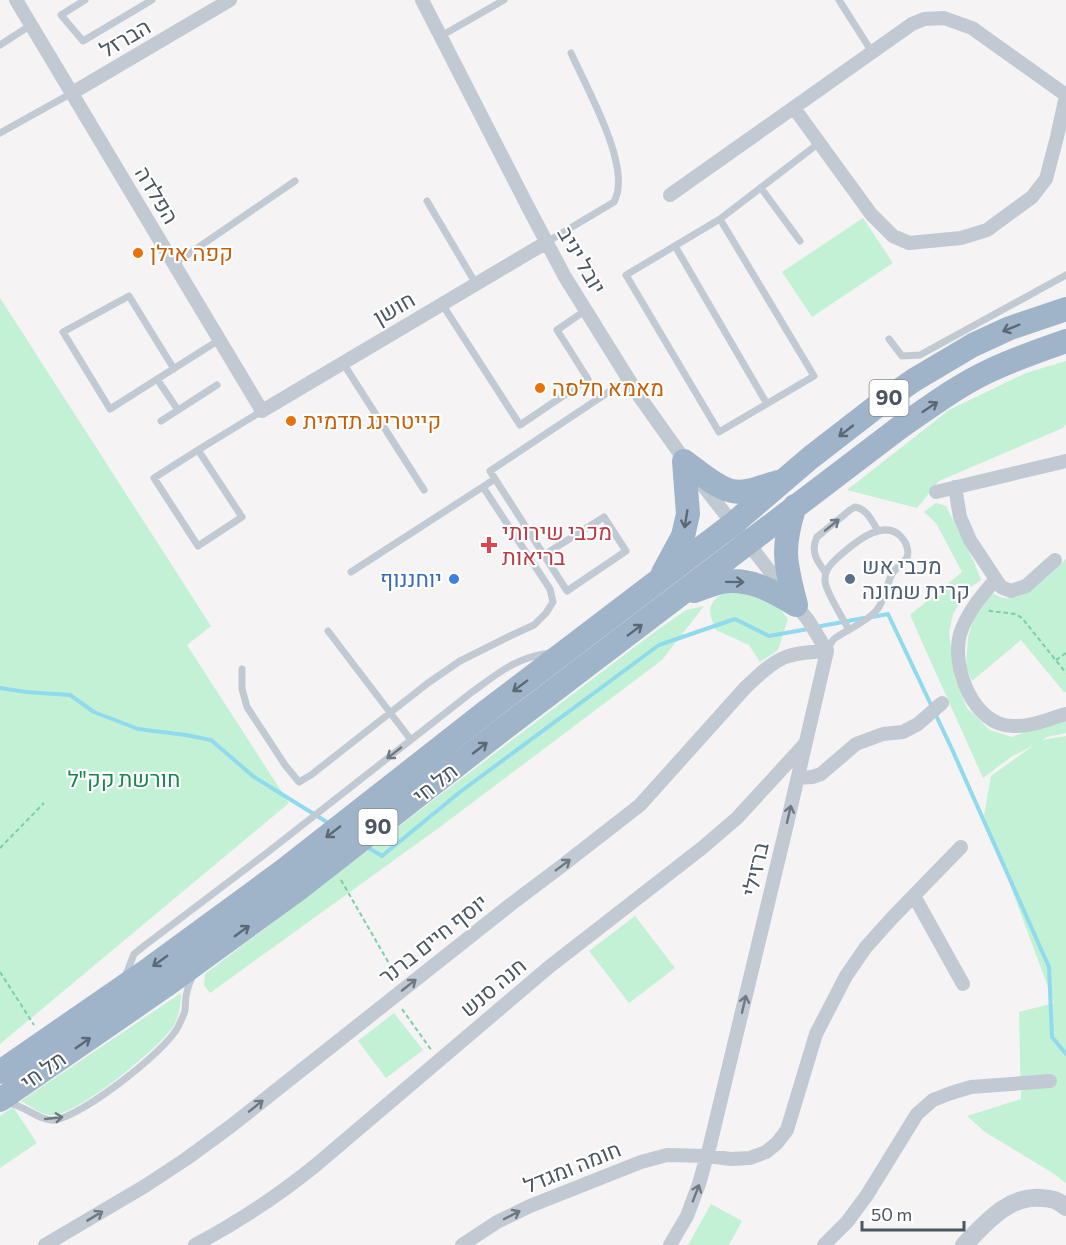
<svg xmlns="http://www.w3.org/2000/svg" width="1066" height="1245" font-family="Commissioner,Heebo,sans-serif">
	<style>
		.green { fill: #c3f1d5 }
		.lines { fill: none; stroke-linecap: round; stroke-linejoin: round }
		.stream { stroke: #90daee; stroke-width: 4 }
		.path { stroke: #7ad0a6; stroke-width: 2; stroke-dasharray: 4.5 3; stroke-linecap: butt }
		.service { stroke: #c1cad2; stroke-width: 7 }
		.minor { stroke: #c1cad2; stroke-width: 14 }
		.tertiary { stroke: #c1cad2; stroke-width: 18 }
		.trunk { stroke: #9fb4c9; stroke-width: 24 }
		.oneway { stroke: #5b6976 }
		.oneway2 { stroke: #6e7983 }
		.food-dot { fill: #e8710a; stroke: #fff; stroke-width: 2 }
		.health-dot { fill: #e0444e; stroke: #fff; stroke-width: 2 }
		.shop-dot { fill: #3f7fe0; stroke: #fff; stroke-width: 2 }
		.service-dot { fill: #5c6f8a; stroke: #fff; stroke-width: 2 }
		.labels { text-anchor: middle; stroke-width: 4.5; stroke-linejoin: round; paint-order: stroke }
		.shield { fill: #fff; stroke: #808990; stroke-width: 1.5 }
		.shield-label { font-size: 21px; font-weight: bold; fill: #4a5661 }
		.street-label { font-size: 22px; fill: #4a5661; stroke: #fff }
		.food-label { font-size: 22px; fill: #c56008; stroke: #fff; text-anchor: start }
		.health-label { font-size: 22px; fill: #be3a42; stroke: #fff; text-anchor: start }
		.service-label { font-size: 22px; fill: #4e5e75; stroke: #fff; text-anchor: start }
		.shop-label { font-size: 22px; fill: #366cbe; stroke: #fff; text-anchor: end }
		.park-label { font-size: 22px; fill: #17864f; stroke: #fff }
	</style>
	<rect width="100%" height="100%" fill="#f5f3f3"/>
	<!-- green -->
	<path class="green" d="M 863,218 L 893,263 L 812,317 L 782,272 Z
		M 0,298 L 211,626 L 187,645 L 289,803 L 0,1044 Z
		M 1066,361 L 1066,424 L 1063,428 L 939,481 L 917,508 L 847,490 L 949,410 L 1026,373 Z
		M 936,503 L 946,506 L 975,564 L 981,580 L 968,589 L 953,614 L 949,633 L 955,679 L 967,708 L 990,730 L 1012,737 L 1047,723 L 1066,719 L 1066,733 L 1047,737 L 1042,740 L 1066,736 L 1066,1183 L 1051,1172 L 985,1132 L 967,1116 L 1021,1099 L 1019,1012 L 1054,1003 L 984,815 L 991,776 L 1034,745 L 1011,757 L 983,778 L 910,615 L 962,572 L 936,523 L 924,512 Z
		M 1066,559 L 1066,692 L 1064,692 L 1021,640 L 972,681 L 966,666 L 968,637 L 976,612 L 990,591 C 993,593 995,595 998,596 C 1020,608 1051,572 1066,559 Z
		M 724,592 C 748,592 774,598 788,619 L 778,650 L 760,662 L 749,645 L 716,630 C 708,611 706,605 724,592 Z
		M 704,606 L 662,660 L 440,827 L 210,993 L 204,985 L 205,974 L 653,633 L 686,610 Z
		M 635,916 L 675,968 L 629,1003 L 589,951 Z
		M 181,993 C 181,1006 179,1017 172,1028 C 156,1051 81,1111 55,1115 C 43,1117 31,1106 21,1101 Z
		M 394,1013 L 423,1050 L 386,1078 L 358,1041 Z
		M 13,1107 L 37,1143 L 0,1168 L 0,1116 Z
		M 711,1204 L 742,1221 L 729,1245 L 688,1245 Z"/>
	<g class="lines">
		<!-- stream -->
		<path class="stream" d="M 872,617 L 888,614 L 951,747 L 1049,967 L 1052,1037 L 1066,1054
			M 816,627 L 864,618
			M 0,688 L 26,692 L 70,695 L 94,712 L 138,729 L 186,735 L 211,740 L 254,777 L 330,824
			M 367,847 L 382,856 L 460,792 L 659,645 L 735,619 L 769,636 L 808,629"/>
		<!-- path -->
		<path class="path" d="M 989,610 L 990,611 L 1016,614 L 1022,618 L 1066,673
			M 1056,660 L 1066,653
			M 0,848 L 44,803
			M 341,880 L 398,979
			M 0,972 L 34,1025
			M 402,1009 L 432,1051"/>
		<!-- service -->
		<path class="service" d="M 85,0 L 61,15 L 83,41 L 152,0
			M 839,0 L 872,52
			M 441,36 L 504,0
			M 0,45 L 31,25
			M 0,133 L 72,93
			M 761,188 L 800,241
			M 427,201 L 476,284
			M 720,219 L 814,376 L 719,432 L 626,275 Z
			M 720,219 L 819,143
			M 547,242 L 614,202 C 616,197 618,193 618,188 C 623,153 586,86 571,53
			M 675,246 L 767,404
			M 174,264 L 295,181
			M 442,304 L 520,425 L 588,379 L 557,330 L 586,310
			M 889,339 L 902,356 L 920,355 L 1066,275
			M 343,363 L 424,490
			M 174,369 L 129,296 L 63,332 L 110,409 L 219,340
			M 157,379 L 178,410
			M 161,421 L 217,385
			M 198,450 L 242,517 L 198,546 L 154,478 Z
			M 198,450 L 262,411
			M 544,555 L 604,517 L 626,551 L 567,591 L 490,471 L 628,379
			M 351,572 L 495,479
			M 825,572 C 817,561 810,551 817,537 L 850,510 L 855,507 C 867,509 872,521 878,531
			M 328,631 L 411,740
			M 827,651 C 829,647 831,642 834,639 C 846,630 865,623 876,611 C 885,601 886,585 892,574 C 896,567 904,563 907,557 C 909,552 907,544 903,539 C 887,517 858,540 844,552 C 835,560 824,568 825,581 C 826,593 843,618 849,630
			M 242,669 L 242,689 L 247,707 L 285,765 L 299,782 L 311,775 L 428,683 L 460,661 L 510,636 L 534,625 L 546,613 L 553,602 L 550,589 L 483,487
			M 125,977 L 134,954 L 144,946 L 268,852 L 472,692 C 500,672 515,658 550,653
			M 8,1103 C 24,1105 41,1122 55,1120 C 82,1116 165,1052 178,1027 C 180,1022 184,1016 185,1010 C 186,1004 185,998 187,992 C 188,986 191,980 193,975"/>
		<!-- minor -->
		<path class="minor" d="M 16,0 L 262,411 L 547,242
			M 422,0 L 529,209 L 565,277 L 639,396 L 688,465
			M 72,93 L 230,0
			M 794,108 L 871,214 L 893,236 L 909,243 L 961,238 L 987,230 L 1032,197 L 1046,179 L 1057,137 L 1066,96
			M 670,195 L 912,24 L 924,19 L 944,18 L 972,28 L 1066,95
			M 955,487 L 960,517 L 970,540 L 1001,587 L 1011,591 L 1026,586 L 1055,560
			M 936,492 L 1066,461
			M 995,580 C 981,596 967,613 960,634 C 951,666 973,726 1013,726 C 1031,727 1048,719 1066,714
			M 798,778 L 812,777 L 821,774 L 856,744 L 883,734 L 903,732 L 918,724 L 942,703
			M 914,896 L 963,984
			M 45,1245 L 145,1186 L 186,1159 L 231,1126 L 510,905 L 563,865 L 640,805 L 745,688 C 757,677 768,665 783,658 C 796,652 813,652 827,651
			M 195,1245 C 238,1222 278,1196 316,1165 L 549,967 L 702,848 L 737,818 L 804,745
			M 462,1245 L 497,1222 L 530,1206 L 641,1162 L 667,1155 L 707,1156 L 731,1159 L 750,1158 L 766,1152 L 777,1143 L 787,1130 L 816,1034 L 846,976 L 866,947 L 893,917 L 961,847
			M 670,1245 L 687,1216 L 699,1184 L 710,1145 L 786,828 L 827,651 L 808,620 L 701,483
			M 824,1245 L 847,1222 L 867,1195 L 917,1114 L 933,1100 L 951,1093 L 971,1087 L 1050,1081"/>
		<!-- tertiary -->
		<path class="tertiary" d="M 964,1245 C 985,1224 1008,1195 1041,1198 C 1053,1199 1056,1199 1066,1207"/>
		<!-- trunk -->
		<path class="trunk" d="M 684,461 C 697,470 716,488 732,491 C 747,494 763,486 778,482
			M 795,506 C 781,548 785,563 796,605
			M 663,573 L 683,536 L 688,514 L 684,461
			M 694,591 C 703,588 712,584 721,582 C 749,577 773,591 796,605
			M 0,1072 L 152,967 L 283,871 L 487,711 L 734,523 L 810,458 L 881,403 L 914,380 L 973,345 L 1010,328 L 1066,309
			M 0,1100 L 165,986 L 297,890 L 502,730 L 899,428 C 928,408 957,386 989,371 C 1014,359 1040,350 1066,341"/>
	</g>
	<!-- one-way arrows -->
	<defs><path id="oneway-shaft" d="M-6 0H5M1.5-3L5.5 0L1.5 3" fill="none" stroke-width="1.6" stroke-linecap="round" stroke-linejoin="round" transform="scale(1.5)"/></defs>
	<g class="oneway">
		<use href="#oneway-shaft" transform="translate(1011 328) rotate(158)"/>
		<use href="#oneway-shaft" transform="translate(930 407) rotate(-34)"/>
		<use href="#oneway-shaft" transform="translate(846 431) rotate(142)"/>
		<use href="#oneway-shaft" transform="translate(686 519) rotate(99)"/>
		<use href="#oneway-shaft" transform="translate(735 582) rotate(1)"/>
		<use href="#oneway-shaft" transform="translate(635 630) rotate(-37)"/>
		<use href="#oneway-shaft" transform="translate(520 686) rotate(143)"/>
		<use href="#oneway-shaft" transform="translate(480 748) rotate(-38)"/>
		<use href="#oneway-shaft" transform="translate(333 832) rotate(142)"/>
		<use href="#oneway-shaft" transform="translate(242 931) rotate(-36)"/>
		<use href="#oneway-shaft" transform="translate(160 961) rotate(144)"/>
		<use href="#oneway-shaft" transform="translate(83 1043) rotate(-35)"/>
	</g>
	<g class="oneway2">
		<use href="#oneway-shaft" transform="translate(832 525) rotate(-39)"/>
		<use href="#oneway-shaft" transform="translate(394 753) rotate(142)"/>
		<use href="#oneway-shaft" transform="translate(789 814) rotate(-77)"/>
		<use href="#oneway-shaft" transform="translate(563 865) rotate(-37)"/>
		<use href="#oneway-shaft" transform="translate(409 985) rotate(-38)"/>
		<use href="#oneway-shaft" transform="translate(744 1004) rotate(-77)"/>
		<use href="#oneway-shaft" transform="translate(256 1106) rotate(-39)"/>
		<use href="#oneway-shaft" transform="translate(54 1118) rotate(-6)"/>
		<use href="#oneway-shaft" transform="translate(696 1193) rotate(-69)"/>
		<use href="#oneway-shaft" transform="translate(512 1215) rotate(-27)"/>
		<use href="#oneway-shaft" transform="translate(95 1216) rotate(-31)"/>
	</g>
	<!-- markers -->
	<g class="food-dot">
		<circle cx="138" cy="253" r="6"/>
		<circle cx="540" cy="388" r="6"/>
		<circle cx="291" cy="421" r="6"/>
	</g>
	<path class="health-dot" d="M486 536h6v6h6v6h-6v6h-6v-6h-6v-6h6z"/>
	<circle class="shop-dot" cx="454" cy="579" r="6"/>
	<circle class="service-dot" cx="850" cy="579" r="6"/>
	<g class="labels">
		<!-- shield labels -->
		<g class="shield">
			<rect x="869.5" y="380" width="39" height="36" rx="4.5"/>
			<rect x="358.5" y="809" width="39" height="36" rx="4.5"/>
		</g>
		<g class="shield-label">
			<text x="889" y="405">90</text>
			<text x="378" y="834">90</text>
		</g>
		<!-- street labels -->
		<g class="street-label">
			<text transform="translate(125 38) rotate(-30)" y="8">הברזל</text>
			<text transform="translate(157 195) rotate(59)" y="8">הפלדה</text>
			<text transform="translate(582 260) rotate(60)" y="8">יובל יניב</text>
			<text transform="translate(394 308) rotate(-30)" y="8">חושן</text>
			<text transform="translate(435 783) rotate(-38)" y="8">תל חי</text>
			<text transform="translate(755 869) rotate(-77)" y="8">ברזילי</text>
			<text transform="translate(433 939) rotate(-38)" y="8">יוסף חיים ברנר</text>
			<text transform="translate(493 987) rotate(-40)" y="8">חנה סנש</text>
			<text transform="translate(43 1070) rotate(-35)" y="8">תל חי</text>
			<text transform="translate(572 1167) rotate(-22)" y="8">חומה ומגדל</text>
		</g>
		<!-- food labels -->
		<g class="food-label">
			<text x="150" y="261">קפה אילן</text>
			<text x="552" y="396">מאמא חלסה</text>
			<text x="303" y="429">קייטרינג תדמית</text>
		</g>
		<!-- health labels -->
		<g class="health-label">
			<text x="502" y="540">מכבי שירותי<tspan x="502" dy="25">בריאות</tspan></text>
		</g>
		<!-- service labels -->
		<g class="service-label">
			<text x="862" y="574">מכבי אש<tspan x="862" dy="25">קרית שמונה</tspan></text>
		</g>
		<!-- shop labels -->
		<g class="shop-label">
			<text x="442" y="587">יוחננוף</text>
		</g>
		<!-- park labels -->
		<g class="park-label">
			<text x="124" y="787">חורשת קק"ל</text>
		</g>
	</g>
	<!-- scale -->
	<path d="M862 1221v9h102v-9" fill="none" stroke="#4a5661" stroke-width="3"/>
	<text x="871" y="1221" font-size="18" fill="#4a5661" stroke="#ffffff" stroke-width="4.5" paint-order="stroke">50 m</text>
</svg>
